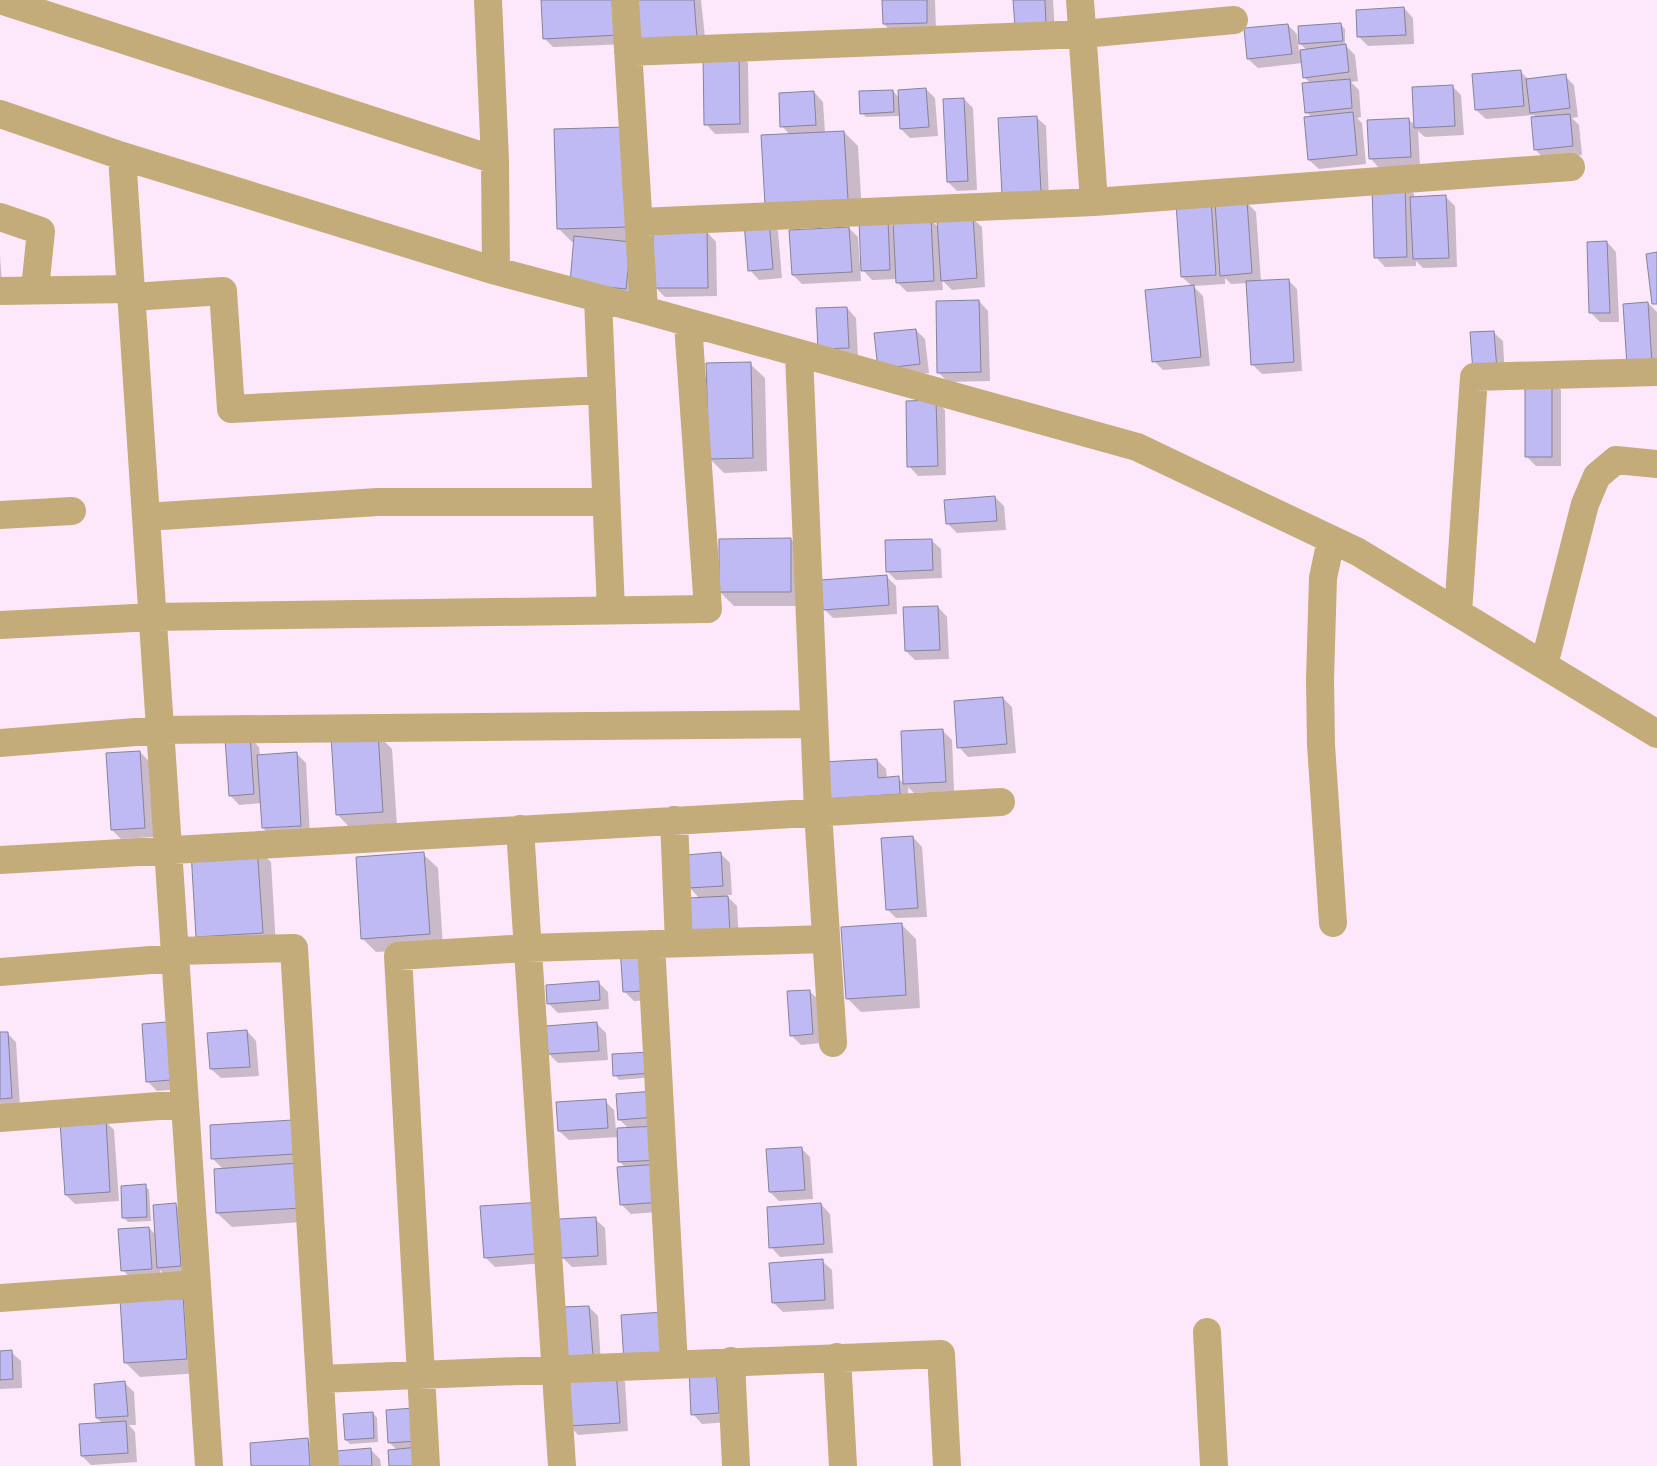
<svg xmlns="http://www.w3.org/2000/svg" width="1657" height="1466" font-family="Roboto,sans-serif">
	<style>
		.shadow { fill: #0003 }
		.building { fill: #bfbaf4; stroke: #85839a }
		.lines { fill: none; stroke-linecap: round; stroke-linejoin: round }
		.minor { stroke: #c3ac79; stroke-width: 28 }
	</style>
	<rect width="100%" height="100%" fill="#fde8fb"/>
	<!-- shadow -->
	<path class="shadow" d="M 542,0 L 622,0 L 628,44 L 553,47 L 544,38 Z
		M 636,0 L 701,0 L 706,47 Z
		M 883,0 L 935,0 L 936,32 L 893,33 L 884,24 Z
		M 1014,0 L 1053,0 L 1055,34 Z
		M 1404,8 L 1413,18 L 1414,44 L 1368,46 L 1359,37 Z
		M 1288,25 L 1297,34 L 1299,51 L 1307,50 L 1298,42 L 1341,25 L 1345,29 L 1345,45 L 1355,55 L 1358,81 L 1351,82 L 1359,90 L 1361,117 L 1357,118 L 1362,123 L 1366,164 L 1319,169 L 1309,160 L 1312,117 L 1306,112 L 1311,84 L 1304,77 L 1302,63 L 1258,68 L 1248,59 Z
		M 739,53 L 748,63 L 749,133 L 715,134 L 706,124 Z
		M 1520,71 L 1529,80 L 1565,76 L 1574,85 L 1578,117 L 1572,118 L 1579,125 L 1582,155 L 1544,159 L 1535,149 L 1537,118 L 1534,115 L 1486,119 L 1476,110 Z
		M 1452,86 L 1461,95 L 1464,135 L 1425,137 L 1418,131 L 1420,166 L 1379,168 L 1370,158 L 1409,120 L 1416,126 Z
		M 926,89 L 935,98 L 938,136 L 910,138 L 901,129 L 900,116 L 866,117 L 862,113 L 893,91 L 899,98 Z
		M 814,92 L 823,102 L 825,133 L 844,132 L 858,146 L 862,214 L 780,218 L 790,135 L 782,126 Z
		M 964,99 L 973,108 L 977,190 L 957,191 L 948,182 Z
		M 1036,117 L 1046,126 L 1049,201 L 1004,193 Z
		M 626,128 L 635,298 L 580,292 L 575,242 L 572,242 L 558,228 Z
		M 1405,185 L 1414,194 L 1414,198 L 1446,197 L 1455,206 L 1457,267 L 1423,268 L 1416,261 L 1416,266 L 1385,267 L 1376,257 Z
		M 1246,202 L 1256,212 L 1261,282 L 1288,280 L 1297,289 L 1302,371 L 1262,374 L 1252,364 L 1248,283 L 1231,284 L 1225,278 L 1225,284 L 1193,286 L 1203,296 L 1210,366 L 1163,370 L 1154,361 L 1193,287 L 1182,277 L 1177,204 Z
		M 972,218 L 982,227 L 985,287 L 952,290 L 942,280 L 943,290 L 907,292 L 898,283 L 897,279 L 872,280 L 863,270 L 887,221 L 895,228 L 931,220 L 939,228 Z
		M 768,221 L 778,231 L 782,278 L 759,280 L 750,270 Z
		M 849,228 L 858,237 L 861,281 L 802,284 L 793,275 Z
		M 707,232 L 716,242 L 717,296 L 665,297 L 656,288 Z
		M 1607,242 L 1616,252 L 1619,322 L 1600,322 L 1591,313 Z
		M 0,255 L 2,284 L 0,284 Z
		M 979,301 L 988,311 L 990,381 L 948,382 L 939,373 Z
		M 1648,303 L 1657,312 L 1657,373 L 1638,374 Z
		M 847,308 L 856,318 L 858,357 L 828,358 Z
		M 916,330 L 925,339 L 929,373 L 888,378 Z
		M 1493,332 L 1503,341 L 1505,379 L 1474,371 Z
		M 750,364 L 765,378 L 767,471 L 724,473 L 710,459 Z
		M 1551,380 L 1561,390 L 1561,466 L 1536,466 L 1526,456 Z
		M 936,401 L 945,410 L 946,475 L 918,476 L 909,466 Z
		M 995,497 L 1004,506 L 1006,530 L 957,533 L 948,524 Z
		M 791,539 L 805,553 L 805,606 L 734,606 L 720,592 Z
		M 931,540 L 941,549 L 942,578 L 896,580 L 887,571 Z
		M 887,577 L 896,586 L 897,614 L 833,618 L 824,609 Z
		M 938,607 L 947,617 L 949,659 L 915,660 L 906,651 Z
		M 1003,698 L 1012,707 L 1016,753 L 968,757 L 959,747 Z
		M 943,731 L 952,740 L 954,791 L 914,793 L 908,787 L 909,803 L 837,808 L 877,760 L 886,769 L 887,779 L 898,778 L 904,784 Z
		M 378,735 L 392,749 L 397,826 L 351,829 L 337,814 Z
		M 250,738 L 259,747 L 260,756 L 296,753 L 306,763 L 310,835 L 272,837 L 263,828 L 261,803 L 239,805 L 230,795 Z
		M 140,752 L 149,761 L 154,837 L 121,839 L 112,830 Z
		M 913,837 L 922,847 L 927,917 L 896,918 L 887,909 Z
		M 256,848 L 271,862 L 276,946 L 198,936 Z
		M 423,854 L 438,868 L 443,948 L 376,952 L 362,938 Z
		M 721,854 L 730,863 L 732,895 L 726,895 L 737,906 L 739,941 L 690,888 Z
		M 901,924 L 916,939 L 920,1008 L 861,1012 L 847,998 Z
		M 621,948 L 654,1000 L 634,1001 L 624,991 Z
		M 599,983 L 608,992 L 609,1009 L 558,1013 L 548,1003 Z
		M 809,991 L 819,1000 L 821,1043 L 801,1045 L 791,1035 Z
		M 597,1024 L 606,1033 L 608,1060 L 558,1063 L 549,1054 Z
		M 144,1025 L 180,1089 L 157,1091 L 147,1081 Z
		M 247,1031 L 256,1041 L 259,1076 L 221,1078 L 211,1069 Z
		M 7,1033 L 16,1042 L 20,1107 L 0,1108 L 0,1034 Z
		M 613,1055 L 655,1077 L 619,1080 L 615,1075 Z
		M 617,1095 L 664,1126 L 671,1211 L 631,1214 L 621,1204 L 626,1168 L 620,1162 L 618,1137 L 569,1140 L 559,1131 L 605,1101 L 614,1110 L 616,1130 L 629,1129 L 619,1119 Z
		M 105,1121 L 114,1130 L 119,1201 L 75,1204 L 66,1195 Z
		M 292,1121 L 316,1221 L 232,1227 L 217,1213 L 224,1170 L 213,1159 Z
		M 801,1148 L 810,1157 L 813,1199 L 779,1201 L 770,1192 Z
		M 145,1186 L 149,1190 L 151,1221 L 128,1222 L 124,1218 Z
		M 821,1204 L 830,1214 L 833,1253 L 780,1257 L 771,1247 Z
		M 176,1205 L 185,1214 L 189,1275 L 167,1277 L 160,1270 L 161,1278 L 132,1280 L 123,1270 L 149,1228 L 156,1235 Z
		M 482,1207 L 556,1262 L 495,1267 L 485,1257 Z
		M 595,1219 L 605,1228 L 607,1265 L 572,1267 L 562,1257 Z
		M 822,1261 L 832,1270 L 834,1309 L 783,1312 L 773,1302 Z
		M 182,1296 L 196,1311 L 200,1373 L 140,1377 L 126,1363 Z
		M 589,1307 L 598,1316 L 601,1364 L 575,1366 Z
		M 0,1352 L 11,1352 L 21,1361 L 22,1388 L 0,1389 Z
		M 690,1370 L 725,1377 L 728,1422 L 702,1424 L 693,1414 Z
		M 616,1373 L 625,1382 L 628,1431 L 578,1435 L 569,1425 Z
		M 125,1383 L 134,1392 L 136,1425 L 129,1425 L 135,1432 L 137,1462 L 91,1465 L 82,1456 L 103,1424 L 97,1418 Z
		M 414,1409 L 428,1466 L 390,1466 L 397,1450 L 389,1442 Z
		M 373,1413 L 377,1418 L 378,1442 L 350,1444 L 346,1440 Z
		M 308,1440 L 317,1449 L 318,1466 L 253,1466 Z
		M 371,1450 L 380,1459 L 381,1466 L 327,1466 Z"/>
	<!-- building -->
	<path class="building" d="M 541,0 L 617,0 L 619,35 L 543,39 Z
		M 635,0 L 694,0 L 697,38 L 640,44 Z
		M 882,0 L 927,0 L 927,23 L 883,24 Z
		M 1013,0 L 1045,0 L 1046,26 L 1015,27 Z
		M 1404,7 L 1406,35 L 1357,37 L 1356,10 Z
		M 1341,23 L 1343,41 L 1299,44 L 1298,26 Z
		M 1288,24 L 1292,54 L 1247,59 L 1244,28 Z
		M 1346,44 L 1349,72 L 1303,78 L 1300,50 Z
		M 703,52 L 739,52 L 740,124 L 704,125 Z
		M 1521,70 L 1524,106 L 1475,110 L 1472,74 Z
		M 1566,74 L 1570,108 L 1530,113 L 1526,79 Z
		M 1350,79 L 1352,108 L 1305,113 L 1302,83 Z
		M 1453,85 L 1455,126 L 1414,128 L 1412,87 Z
		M 926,88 L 929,127 L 900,129 L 898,90 Z
		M 893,90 L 894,112 L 860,114 L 859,91 Z
		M 814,91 L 816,125 L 780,127 L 779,93 Z
		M 964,98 L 968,181 L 947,182 L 943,99 Z
		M 1353,112 L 1357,155 L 1308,160 L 1304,117 Z
		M 1570,114 L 1573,146 L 1534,150 L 1531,117 Z
		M 1037,116 L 1041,192 L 1002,194 L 998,118 Z
		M 1409,118 L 1411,157 L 1369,159 L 1367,120 Z
		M 626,127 L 629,227 L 557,229 L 554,129 Z
		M 844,131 L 848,200 L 765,204 L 761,135 Z
		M 1405,183 L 1407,257 L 1374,258 L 1372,185 Z
		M 1446,195 L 1449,258 L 1413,259 L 1410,197 Z
		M 1211,200 L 1216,275 L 1181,277 L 1176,203 Z
		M 1247,201 L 1252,273 L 1220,276 L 1215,203 Z
		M 973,216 L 977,278 L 941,281 L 937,219 Z
		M 931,218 L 934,281 L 896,283 L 893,220 Z
		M 888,219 L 890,270 L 861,271 L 859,221 Z
		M 769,220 L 773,269 L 748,271 L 744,222 Z
		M 849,227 L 852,272 L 792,275 L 789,230 Z
		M 707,231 L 708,288 L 654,288 L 653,232 Z
		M 574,236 L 631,242 L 626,289 L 570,283 Z
		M 1607,241 L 1610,313 L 1589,313 L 1587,242 Z
		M 1657,252 L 1657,304 L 1652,304 L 1646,254 Z
		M 1289,279 L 1294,362 L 1251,365 L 1246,281 Z
		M 1194,285 L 1201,357 L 1152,362 L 1145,290 Z
		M 979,300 L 981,372 L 937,373 L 936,301 Z
		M 1648,302 L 1652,364 L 1627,366 L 1623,304 Z
		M 847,307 L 849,348 L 818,349 L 816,308 Z
		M 916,329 L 920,364 L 878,369 L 874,333 Z
		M 1494,331 L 1497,370 L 1473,372 L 1470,332 Z
		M 751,362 L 753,458 L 709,459 L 706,363 Z
		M 1525,379 L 1552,379 L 1552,457 L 1525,457 Z
		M 936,400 L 938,466 L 907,467 L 906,401 Z
		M 995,496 L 997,521 L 946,524 L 944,500 Z
		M 791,538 L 791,592 L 719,592 L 719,539 Z
		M 932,539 L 933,570 L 886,572 L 885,540 Z
		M 887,575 L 889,605 L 823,610 L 821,580 Z
		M 938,606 L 940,650 L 905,651 L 903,607 Z
		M 1003,697 L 1007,744 L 957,748 L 954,701 Z
		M 943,729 L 946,782 L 903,784 L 901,731 Z
		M 378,733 L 383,812 L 336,815 L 331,736 Z
		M 250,736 L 254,794 L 229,796 L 225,738 Z
		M 140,751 L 145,828 L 111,830 L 106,753 Z
		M 297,752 L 301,826 L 262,828 L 257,755 Z
		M 877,759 L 878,778 L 899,776 L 900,794 L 826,799 L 823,762 Z
		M 913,836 L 918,908 L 886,910 L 881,838 Z
		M 257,846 L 263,933 L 196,937 L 191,851 Z
		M 424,852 L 430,934 L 361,939 L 356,857 Z
		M 721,852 L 723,886 L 688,888 L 686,855 Z
		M 728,896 L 730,932 L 690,935 L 688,898 Z
		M 902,923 L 906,995 L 846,999 L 841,927 Z
		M 642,946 L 645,991 L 623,992 L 620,947 Z
		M 599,981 L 600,1000 L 547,1004 L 546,985 Z
		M 810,990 L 813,1034 L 790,1036 L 787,991 Z
		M 167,1022 L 171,1080 L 146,1082 L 142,1024 Z
		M 597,1022 L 599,1051 L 548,1054 L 546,1026 Z
		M 247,1030 L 250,1067 L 210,1069 L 207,1033 Z
		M 0,1032 L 8,1032 L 12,1098 L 0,1099 Z
		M 650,1052 L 651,1073 L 613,1076 L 612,1054 Z
		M 654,1091 L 656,1117 L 618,1120 L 616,1094 Z
		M 606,1099 L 608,1128 L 558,1131 L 556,1102 Z
		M 106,1120 L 110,1192 L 65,1195 L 60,1122 Z
		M 293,1120 L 295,1154 L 211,1159 L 210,1125 Z
		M 658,1126 L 660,1160 L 618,1162 L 617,1128 Z
		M 802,1147 L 805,1190 L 769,1192 L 766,1149 Z
		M 299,1163 L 302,1208 L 216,1213 L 214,1169 Z
		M 660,1164 L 662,1202 L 620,1205 L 617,1167 Z
		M 146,1184 L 147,1217 L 122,1218 L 121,1186 Z
		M 544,1202 L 547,1253 L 484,1258 L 480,1206 Z
		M 176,1203 L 181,1266 L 157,1268 L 153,1205 Z
		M 821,1203 L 824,1244 L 769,1248 L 767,1207 Z
		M 596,1217 L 598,1256 L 561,1258 L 559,1219 Z
		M 149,1227 L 152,1269 L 121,1271 L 118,1229 Z
		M 823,1259 L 825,1300 L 772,1303 L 769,1263 Z
		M 183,1295 L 187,1359 L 124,1363 L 120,1299 Z
		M 589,1306 L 593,1355 L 564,1357 L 561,1307 Z
		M 663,1312 L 666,1359 L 624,1362 L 621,1315 Z
		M 12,1350 L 13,1379 L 0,1380 L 0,1351 Z
		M 716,1367 L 719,1413 L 691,1415 L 689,1369 Z
		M 616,1371 L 620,1423 L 568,1426 L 564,1375 Z
		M 125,1381 L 128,1416 L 96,1418 L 94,1384 Z
		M 414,1408 L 417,1441 L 388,1443 L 386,1410 Z
		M 373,1412 L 374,1438 L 345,1440 L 343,1414 Z
		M 126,1421 L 128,1453 L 81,1456 L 79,1424 Z
		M 308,1438 L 310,1466 L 251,1466 L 250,1443 Z
		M 419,1447 L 420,1466 L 389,1466 L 388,1450 Z
		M 371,1448 L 372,1466 L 326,1466 L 325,1452 Z"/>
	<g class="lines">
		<!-- minor -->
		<path class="minor" d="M 0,0 L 495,160
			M 488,0 L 495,160 L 496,271
			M 625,0 L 644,310
			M 1080,0 L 1094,202
			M 628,52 L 1083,34 L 1234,20
			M 0,114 L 122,156 L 496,271 L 644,310 L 1137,447 L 1358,552 L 1657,734
			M 122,156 L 209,1466
			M 0,217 L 41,231 L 35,289
			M 639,222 L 1094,202 L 1571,167
			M 0,291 L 131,289
			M 132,297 L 223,291 L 231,409 L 602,390
			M 598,299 L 611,610
			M 799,354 L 818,812 L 833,1043
			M 0,515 L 72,511
			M 146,517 L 378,502 L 606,502
			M 1331,540 L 1323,578 L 1320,679 L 1321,745 L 1333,923
			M 1458,613 L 1474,377 L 1657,372
			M 0,625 L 153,617 L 708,609 L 688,324
			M 1544,665 L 1585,504 L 1597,476 L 1616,460 L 1657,464
			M 0,743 L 160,730 L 814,724
			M 674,820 L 679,943
			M 520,829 L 562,1466
			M 0,860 L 1001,802
			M 651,944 L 674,1364
			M 175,951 L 294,948 L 325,1466
			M 0,972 L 176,958
			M 0,1118 L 185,1104
			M 0,1298 L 197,1284
			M 1207,1332 L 1214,1466
			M 837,1357 L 843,1466
			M 731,1361 L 736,1466
			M 320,1379 L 941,1354 L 947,1466
			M 426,1466 L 398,956 L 527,948 L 825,939"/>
	</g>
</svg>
